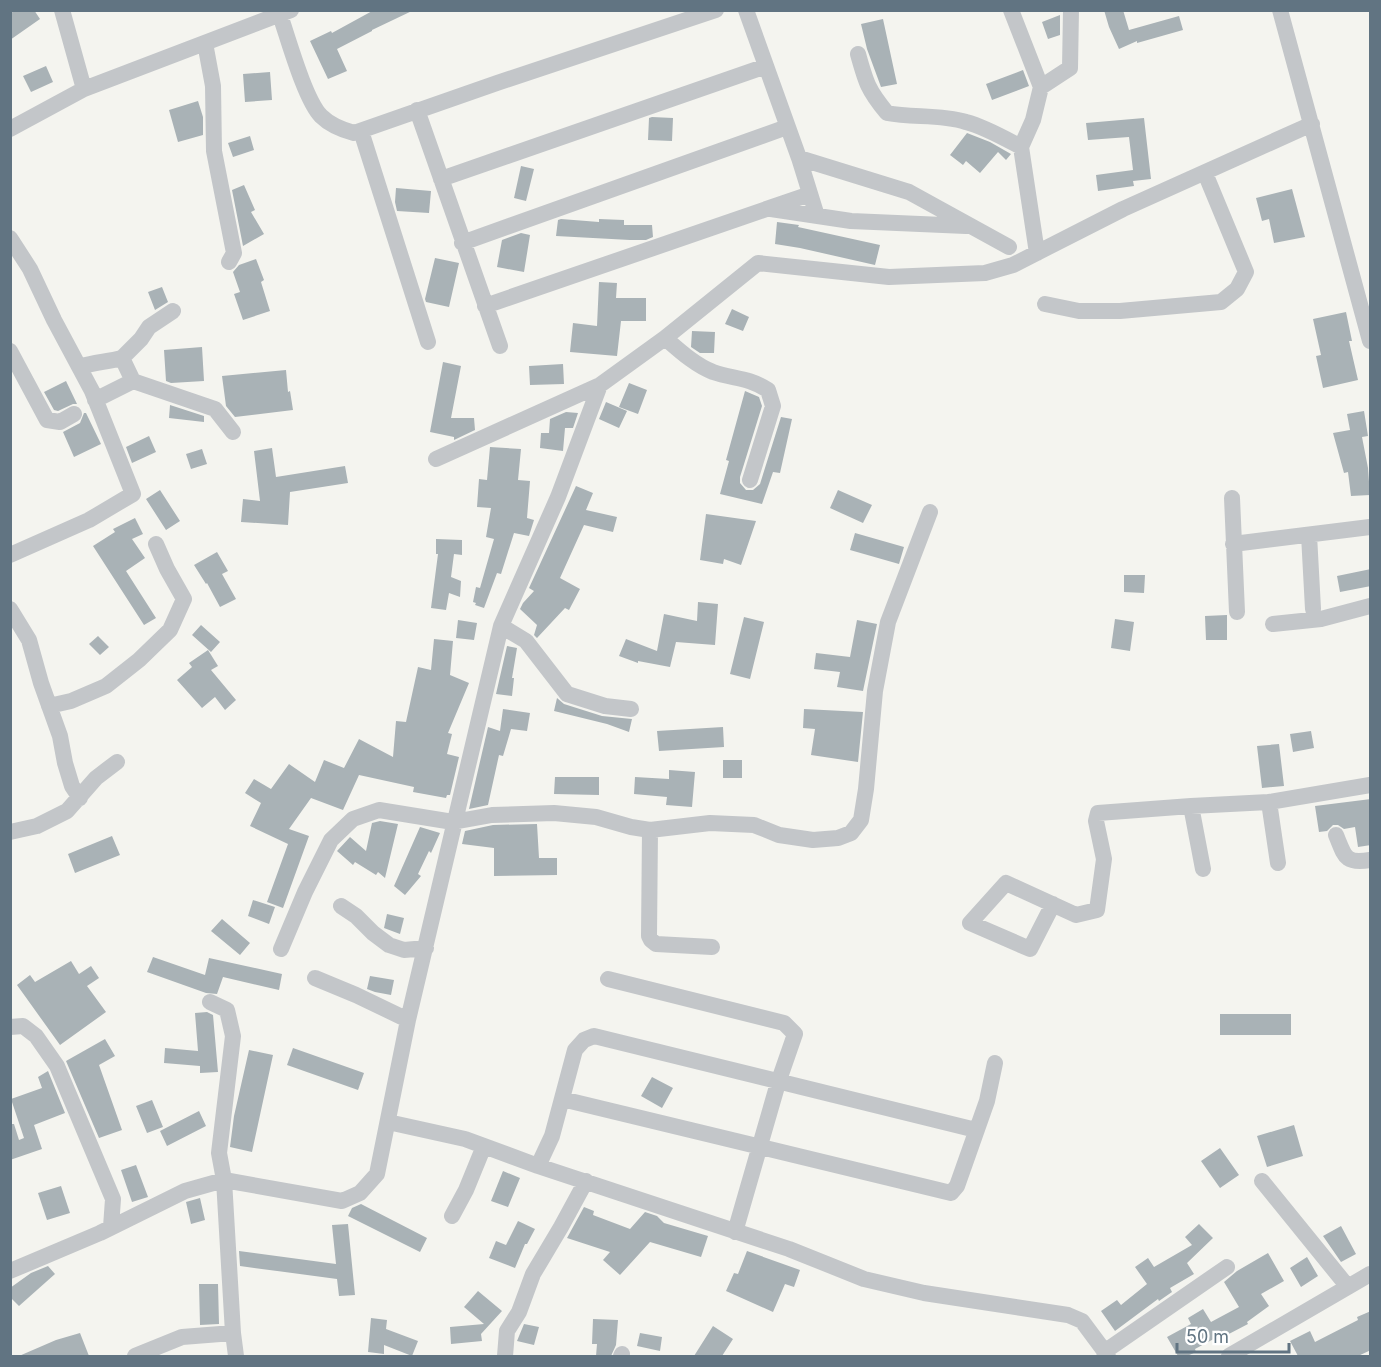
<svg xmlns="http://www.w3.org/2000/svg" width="1381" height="1367" font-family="Inter,sans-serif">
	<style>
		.building { fill: #a9b2b6 }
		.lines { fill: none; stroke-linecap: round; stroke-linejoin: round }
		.minor { stroke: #c3c6c9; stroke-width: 16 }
	</style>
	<rect width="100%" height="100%" fill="#f4f4ef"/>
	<!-- building -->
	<path class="building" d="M 15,10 L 34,10 L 40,19 L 10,40 L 10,14 Z
		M 374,10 L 414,10 L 372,30 L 372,31 L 337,49 L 347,71 L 328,79 L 310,41 L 331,31 L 332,33 Z
		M 1104,10 L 1123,10 L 1129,30 L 1179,16 L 1183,30 L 1137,43 L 1137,41 L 1119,49 L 1109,27 Z
		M 1060,15 L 1060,35 L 1048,39 L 1042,22 Z
		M 883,19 L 897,84 L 881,87 L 867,49 L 861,24 Z
		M 46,66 L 53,82 L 31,92 L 23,76 Z
		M 1023,70 L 1029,86 L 992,100 L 986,84 Z
		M 270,72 L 272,100 L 245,102 L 243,74 Z
		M 198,101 L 203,117 L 203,135 L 178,142 L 169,110 Z
		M 652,117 L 673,118 L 672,141 L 648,140 L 649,118 Z
		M 1144,118 L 1151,179 L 1133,181 L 1134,186 L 1098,191 L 1096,175 L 1133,170 L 1129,137 L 1088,140 L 1086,123 Z
		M 967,133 L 990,142 L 1011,154 L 1006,160 L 998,152 L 980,173 L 966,161 L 963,165 L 950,155 Z
		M 250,136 L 254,150 L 233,157 L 228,143 Z
		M 521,166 L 534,169 L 526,201 L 514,198 Z
		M 244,185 L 255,210 L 251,212 L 264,234 L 243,246 L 232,190 Z
		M 396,188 L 431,191 L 429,213 L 397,211 L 395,202 Z
		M 1292,189 L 1305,237 L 1274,243 L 1269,219 L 1262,221 L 1256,198 Z
		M 561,219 L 599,222 L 599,219 L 624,220 L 624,225 L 652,225 L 653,237 L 646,240 L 630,240 L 556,236 L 558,220 Z
		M 777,222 L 799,225 L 798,227 L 880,245 L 875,265 L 800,248 L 775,244 Z
		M 521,233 L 530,235 L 524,272 L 497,267 L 502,240 Z
		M 435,258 L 459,263 L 449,307 L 426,302 L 425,299 Z
		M 256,259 L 264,280 L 261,282 L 270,311 L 243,320 L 234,294 L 240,292 L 233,272 L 239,265 Z
		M 599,282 L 617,283 L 616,298 L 646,298 L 646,321 L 621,321 L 617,356 L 570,352 L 573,323 L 597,326 Z
		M 162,287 L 168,302 L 155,310 L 148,292 Z
		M 732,309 L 749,317 L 743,331 L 725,324 Z
		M 1346,312 L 1352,341 L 1349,341 L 1358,380 L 1323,388 L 1316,356 L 1321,355 L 1313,319 Z
		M 692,331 L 715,332 L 714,353 L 700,353 L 691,347 Z
		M 202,347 L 204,381 L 171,383 L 166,381 L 164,350 Z
		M 443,362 L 461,366 L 451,418 L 474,418 L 475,430 L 454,440 L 454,437 L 430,432 Z
		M 563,364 L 564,384 L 530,385 L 529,366 Z
		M 286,370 L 288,392 L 290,391 L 293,410 L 235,417 L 226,406 L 222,376 Z
		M 66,381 L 77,404 L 73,404 L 58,411 L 54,410 L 44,392 Z
		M 629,383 L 647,390 L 638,414 L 619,407 Z
		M 745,391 L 759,397 L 762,406 L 740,477 L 740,483 L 746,490 L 753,490 L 760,484 L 781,417 L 792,419 L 780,473 L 773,472 L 762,504 L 720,494 L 729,461 L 726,460 Z
		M 606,402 L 627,411 L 619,428 L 599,419 Z
		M 170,405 L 204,416 L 204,422 L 169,418 Z
		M 1364,411 L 1368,436 L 1362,437 L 1368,468 L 1370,495 L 1351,496 L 1348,472 L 1344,473 L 1333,433 L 1350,430 L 1347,414 Z
		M 566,412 L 578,413 L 573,428 L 565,428 L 563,451 L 540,448 L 541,433 L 549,433 L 550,419 Z
		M 84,413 L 86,413 L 101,444 L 74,457 L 63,432 L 80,423 Z
		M 149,436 L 156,452 L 132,463 L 126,447 Z
		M 490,447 L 521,449 L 518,480 L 530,481 L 527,518 L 534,520 L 529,536 L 514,533 L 501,574 L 497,573 L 484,608 L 475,605 L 476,603 L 473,602 L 476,587 L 480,588 L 494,539 L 486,537 L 491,508 L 477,507 L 479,479 L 487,480 Z
		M 272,448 L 276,477 L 345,466 L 348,483 L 290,492 L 288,525 L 241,522 L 243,499 L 260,501 L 254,451 Z
		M 202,449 L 207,464 L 191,469 L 186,454 Z
		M 576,486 L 593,493 L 586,510 L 617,517 L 613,532 L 584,525 L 560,578 L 580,589 L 569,610 L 565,608 L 537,638 L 534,635 L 537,625 L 520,609 L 523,603 L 534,591 L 529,588 Z
		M 160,490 L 180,521 L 166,530 L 146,499 Z
		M 838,490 L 872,505 L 863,523 L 830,508 Z
		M 706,514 L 756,521 L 741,565 L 724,559 L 723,564 L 700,560 Z
		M 135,518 L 143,534 L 132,539 L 145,558 L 126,571 L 156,618 L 144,625 L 93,546 L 115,532 L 113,529 Z
		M 855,533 L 904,547 L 899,564 L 850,550 Z
		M 436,539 L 462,540 L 462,555 L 454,554 L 451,577 L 461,581 L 460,597 L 449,593 L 446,610 L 431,608 L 438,554 L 436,554 Z
		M 217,552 L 228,571 L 222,574 L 236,599 L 220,607 L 207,583 L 206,584 L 194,565 Z
		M 1371,569 L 1371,586 L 1340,592 L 1337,576 Z
		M 1124,575 L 1145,575 L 1144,593 L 1124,592 Z
		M 698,602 L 718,604 L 715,645 L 676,642 L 670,667 L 638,661 L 638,663 L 619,656 L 626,639 L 657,651 L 664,614 L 697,621 Z
		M 1227,615 L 1227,640 L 1206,640 L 1205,616 Z
		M 744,617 L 764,622 L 750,679 L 730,674 Z
		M 1115,619 L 1134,622 L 1130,651 L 1111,648 Z
		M 458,620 L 477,623 L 474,640 L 456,638 Z
		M 857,620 L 877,624 L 863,691 L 837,687 L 840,672 L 814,669 L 816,653 L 850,657 Z
		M 201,625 L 220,642 L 211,652 L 192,635 Z
		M 98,636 L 109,647 L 100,655 L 89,644 Z
		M 434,639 L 453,641 L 450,675 L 469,683 L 448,733 L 452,734 L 447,754 L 459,757 L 450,795 L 447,795 L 446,798 L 413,792 L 414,787 L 359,775 L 343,810 L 311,798 L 289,829 L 309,836 L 283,908 L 267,902 L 288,844 L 250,826 L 261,803 L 245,793 L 254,779 L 271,789 L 289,764 L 315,782 L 324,760 L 344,768 L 359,739 L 393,757 L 396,721 L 406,722 L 418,667 L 431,670 Z
		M 507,646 L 517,648 L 512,678 L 514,678 L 512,696 L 496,694 Z
		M 208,650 L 218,666 L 211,670 L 236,700 L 225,710 L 215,697 L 202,708 L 177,680 L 192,667 L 189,663 Z
		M 557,698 L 564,704 L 602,716 L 632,719 L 629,732 L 607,724 L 554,711 Z
		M 503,709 L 530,713 L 527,731 L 511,729 L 503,756 L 499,755 L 488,805 L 469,809 L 488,727 L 500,731 Z
		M 804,709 L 863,712 L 858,762 L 811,755 L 815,729 L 803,728 Z
		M 723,727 L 724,747 L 659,751 L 657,731 Z
		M 1311,731 L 1314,748 L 1293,752 L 1290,734 Z
		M 1279,744 L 1284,786 L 1262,788 L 1257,746 Z
		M 723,760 L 742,760 L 742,778 L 723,778 Z
		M 669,770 L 695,772 L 692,807 L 666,805 L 667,797 L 634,794 L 635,777 L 669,779 Z
		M 555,777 L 599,777 L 599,795 L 554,794 Z
		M 1371,799 L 1371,845 L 1358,847 L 1355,827 L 1344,829 L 1338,825 L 1333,825 L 1327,831 L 1319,832 L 1315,806 Z
		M 380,821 L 398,824 L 385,878 L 378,872 L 376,875 L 355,862 L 353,865 L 337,851 L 350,837 L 366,851 L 372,823 Z
		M 537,824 L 539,858 L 557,858 L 557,875 L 494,876 L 494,848 L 462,844 L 465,831 L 493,825 Z
		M 420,827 L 440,833 L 431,853 L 429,851 L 418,874 L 421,876 L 405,895 L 394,886 Z
		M 112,836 L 120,855 L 75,873 L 68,854 Z
		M 253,900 L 275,907 L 269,924 L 248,916 Z
		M 387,914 L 404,918 L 400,934 L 384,928 Z
		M 222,919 L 250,943 L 240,955 L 211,931 Z
		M 153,957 L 205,975 L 209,958 L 282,974 L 279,990 L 223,977 L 217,994 L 206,993 L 147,972 Z
		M 71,961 L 79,974 L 91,966 L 99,978 L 87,986 L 106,1012 L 60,1045 L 17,985 L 30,975 L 35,982 Z
		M 370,976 L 394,980 L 391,995 L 375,992 L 367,989 Z
		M 207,1012 L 213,1015 L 218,1072 L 200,1073 L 200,1066 L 164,1063 L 165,1048 L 198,1051 L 195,1013 Z
		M 1220,1014 L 1291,1014 L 1291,1035 L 1220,1035 Z
		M 105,1039 L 115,1056 L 99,1065 L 122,1130 L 99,1138 L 66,1061 Z
		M 293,1048 L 364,1073 L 358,1090 L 287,1065 Z
		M 249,1050 L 273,1055 L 252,1152 L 230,1147 L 234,1116 Z
		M 48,1071 L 65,1113 L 34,1125 L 42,1149 L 10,1160 L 10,1124 L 14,1124 L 19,1140 L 24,1138 L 11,1099 L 42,1088 L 38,1077 Z
		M 652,1077 L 673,1088 L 662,1108 L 641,1096 Z
		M 152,1100 L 163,1127 L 147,1133 L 136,1106 Z
		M 199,1111 L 206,1126 L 167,1146 L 160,1131 Z
		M 1294,1125 L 1303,1156 L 1267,1167 L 1257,1136 Z
		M 1220,1148 L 1239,1175 L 1220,1188 L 1201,1161 Z
		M 136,1165 L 148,1197 L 132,1202 L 121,1170 Z
		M 503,1171 L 520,1178 L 508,1207 L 491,1201 Z
		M 61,1186 L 70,1213 L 47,1220 L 38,1193 Z
		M 200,1198 L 205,1220 L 191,1224 L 186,1202 Z
		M 361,1204 L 427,1238 L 420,1252 L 348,1216 L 352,1208 Z
		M 584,1207 L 594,1211 L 593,1215 L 630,1229 L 645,1212 L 657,1216 L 664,1223 L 708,1236 L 701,1257 L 650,1242 L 620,1275 L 603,1260 L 610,1252 L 567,1238 Z
		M 518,1221 L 535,1229 L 527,1244 L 525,1244 L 515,1268 L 489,1258 L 496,1241 L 506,1245 Z
		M 348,1224 L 355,1295 L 339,1296 L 337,1279 L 240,1266 L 239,1251 L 336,1264 L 332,1225 Z
		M 1199,1224 L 1213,1238 L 1187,1263 L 1194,1274 L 1170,1288 L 1172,1292 L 1159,1301 L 1158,1299 L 1115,1331 L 1101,1311 L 1117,1300 L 1121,1305 L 1147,1284 L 1135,1267 L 1148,1258 L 1154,1267 L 1192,1245 L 1185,1237 Z
		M 1341,1226 L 1356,1254 L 1341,1262 L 1323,1236 Z
		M 747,1251 L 800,1270 L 794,1287 L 785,1284 L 773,1312 L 726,1291 L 734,1273 L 738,1274 Z
		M 1268,1253 L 1284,1281 L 1261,1294 L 1269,1306 L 1247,1322 L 1248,1324 L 1225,1336 L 1223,1334 L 1195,1349 L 1196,1352 L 1187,1356 L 1178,1356 L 1167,1337 L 1191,1324 L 1188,1318 L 1203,1309 L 1211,1322 L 1239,1307 L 1224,1282 L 1237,1271 Z
		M 1307,1257 L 1318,1276 L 1301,1287 L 1290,1268 Z
		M 48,1266 L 55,1274 L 19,1306 L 10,1297 L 10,1288 L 31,1273 Z
		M 199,1284 L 218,1284 L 219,1324 L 200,1325 Z
		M 478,1291 L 502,1311 L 481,1334 L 482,1341 L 451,1344 L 450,1327 L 484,1324 L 464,1307 Z
		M 1371,1311 L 1371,1350 L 1358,1356 L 1298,1356 L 1290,1341 L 1310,1331 L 1315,1342 L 1358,1320 L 1357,1317 Z
		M 371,1318 L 387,1320 L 386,1329 L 418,1341 L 412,1356 L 384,1345 L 384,1354 L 368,1352 Z
		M 593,1319 L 618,1320 L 616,1345 L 611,1356 L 596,1356 L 597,1344 L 592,1344 Z
		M 524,1324 L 539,1327 L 534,1345 L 517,1341 Z
		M 713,1326 L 733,1339 L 722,1356 L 694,1356 Z
		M 80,1333 L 89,1356 L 19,1356 L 56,1340 Z
		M 640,1333 L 662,1337 L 660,1351 L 637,1346 Z"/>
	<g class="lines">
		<!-- minor -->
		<path class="minor" d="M 62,10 L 84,89
			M 746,10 L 799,158 L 817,216
			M 1011,10 L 1041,87 L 1033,120 L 1021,147 L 1037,253
			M 1280,10 L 1370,341
			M 280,15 C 288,38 305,100 321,116 C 329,124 343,130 354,133 L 497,83 L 716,10
			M 205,43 L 213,86 L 214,151 L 234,253 L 229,262
			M 858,54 C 866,83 868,90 887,113 C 913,118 940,114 966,122 C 985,127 1004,138 1021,147
			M 1041,87 L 1070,68 L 1071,10
			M 417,110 L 500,346
			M 10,129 L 84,89 L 291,10
			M 361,131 L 428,342
			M 799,158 L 909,192 L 1009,247
			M 441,179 L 766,66
			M 771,209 L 851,221 L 966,226
			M 10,238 L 30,269 L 54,320 L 92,391 L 133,494 L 89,520 L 10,555
			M 462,243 L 787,127
			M 1045,304 L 1079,311 L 1120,311 L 1221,302 L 1237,289 L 1246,272 L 1205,173
			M 485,306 L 810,194
			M 665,338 C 680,351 695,365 713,372 C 733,379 748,377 768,390 L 773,406 L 750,480
			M 10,351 L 47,420 L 60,422 L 74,414
			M 122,358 L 141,339 L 149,327 L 173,311
			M 79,367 C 94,362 107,362 122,358 L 133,381 L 215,409 L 233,432
			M 95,400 L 133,381
			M 436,459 L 600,385
			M 1232,498 L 1237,612
			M 1309,535 L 1313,609
			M 1233,544 L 1370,527
			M 10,609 L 29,640 L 41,683 L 60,736 L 65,763 L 72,786 L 80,798
			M 1273,624 L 1321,619 L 1370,606
			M 501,626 L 526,641 L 567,694 L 605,706 L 631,709
			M 49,706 L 71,701 L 106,686 L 139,660 L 170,630 L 184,599 L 167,569 L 156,544
			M 650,830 L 649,936 L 651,940 L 656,944 L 712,947
			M 10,832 L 37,826 L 67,811 L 96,778 L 117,762
			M 1336,835 C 1345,857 1345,864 1370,860
			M 1278,863 L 1269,802 L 1370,785
			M 1203,869 L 1191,806 L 1269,802
			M 1053,904 L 1030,949 L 970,923 L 1006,883 L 1076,915 L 1097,910 L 1104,859 L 1096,821 L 1098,813 L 1191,806
			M 341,906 L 356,916 L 373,933 L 389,945 L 404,950 L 426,948
			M 281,949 L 305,892 L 331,840 L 353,819 L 379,810 L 453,822 L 492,815 L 554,813 L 596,817 L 631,827 L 650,830 L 710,823 L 754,825 L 779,835 L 813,840 L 838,838 L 851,833 L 861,820 L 866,789 L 875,691 L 888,622 L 930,512
			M 315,978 L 356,995 L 408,1020
			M 608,979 L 784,1023 L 795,1034 L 778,1083 L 735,1232
			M 210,1002 L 227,1010 L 233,1036 L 219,1153 L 224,1180 L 233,1333 L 236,1356
			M 10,1027 L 23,1026 L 36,1036 L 57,1066 L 113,1199 L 111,1227
			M 562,1099 L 951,1193 L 957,1186 L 987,1101 L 995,1063
			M 388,1122 L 465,1139 L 538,1166 L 789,1249 L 864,1279 L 924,1293 L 1068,1315 L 1082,1321 L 1108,1356
			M 538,1166 L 552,1136 L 575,1050 L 584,1040 L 594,1036 L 976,1130
			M 1262,1181 L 1348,1287
			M 452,1216 L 466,1190 L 484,1146
			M 10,1271 L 100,1233 L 185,1191 L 224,1180 L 342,1201 L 360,1193 L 377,1174 L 408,1020 L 501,626 L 558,497 L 600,385 L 665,338 L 758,263 L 889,277 L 985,273 L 1013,265 L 1123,209 L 1312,124
			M 1104,1352 L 1227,1267
			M 135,1356 L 182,1337 L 233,1333
			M 505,1356 L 507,1331 L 519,1312 L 533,1274 L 561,1227 L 586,1181
			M 621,1356 L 622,1354
			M 1229,1356 L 1370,1274"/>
	</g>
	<!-- border -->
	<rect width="1381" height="1367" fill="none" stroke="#617482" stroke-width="24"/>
	<!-- scale -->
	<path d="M1177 1343v9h112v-9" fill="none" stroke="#617482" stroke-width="3"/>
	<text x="1186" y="1343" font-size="18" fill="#617482" stroke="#ffffff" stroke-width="4.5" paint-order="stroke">50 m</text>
</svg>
